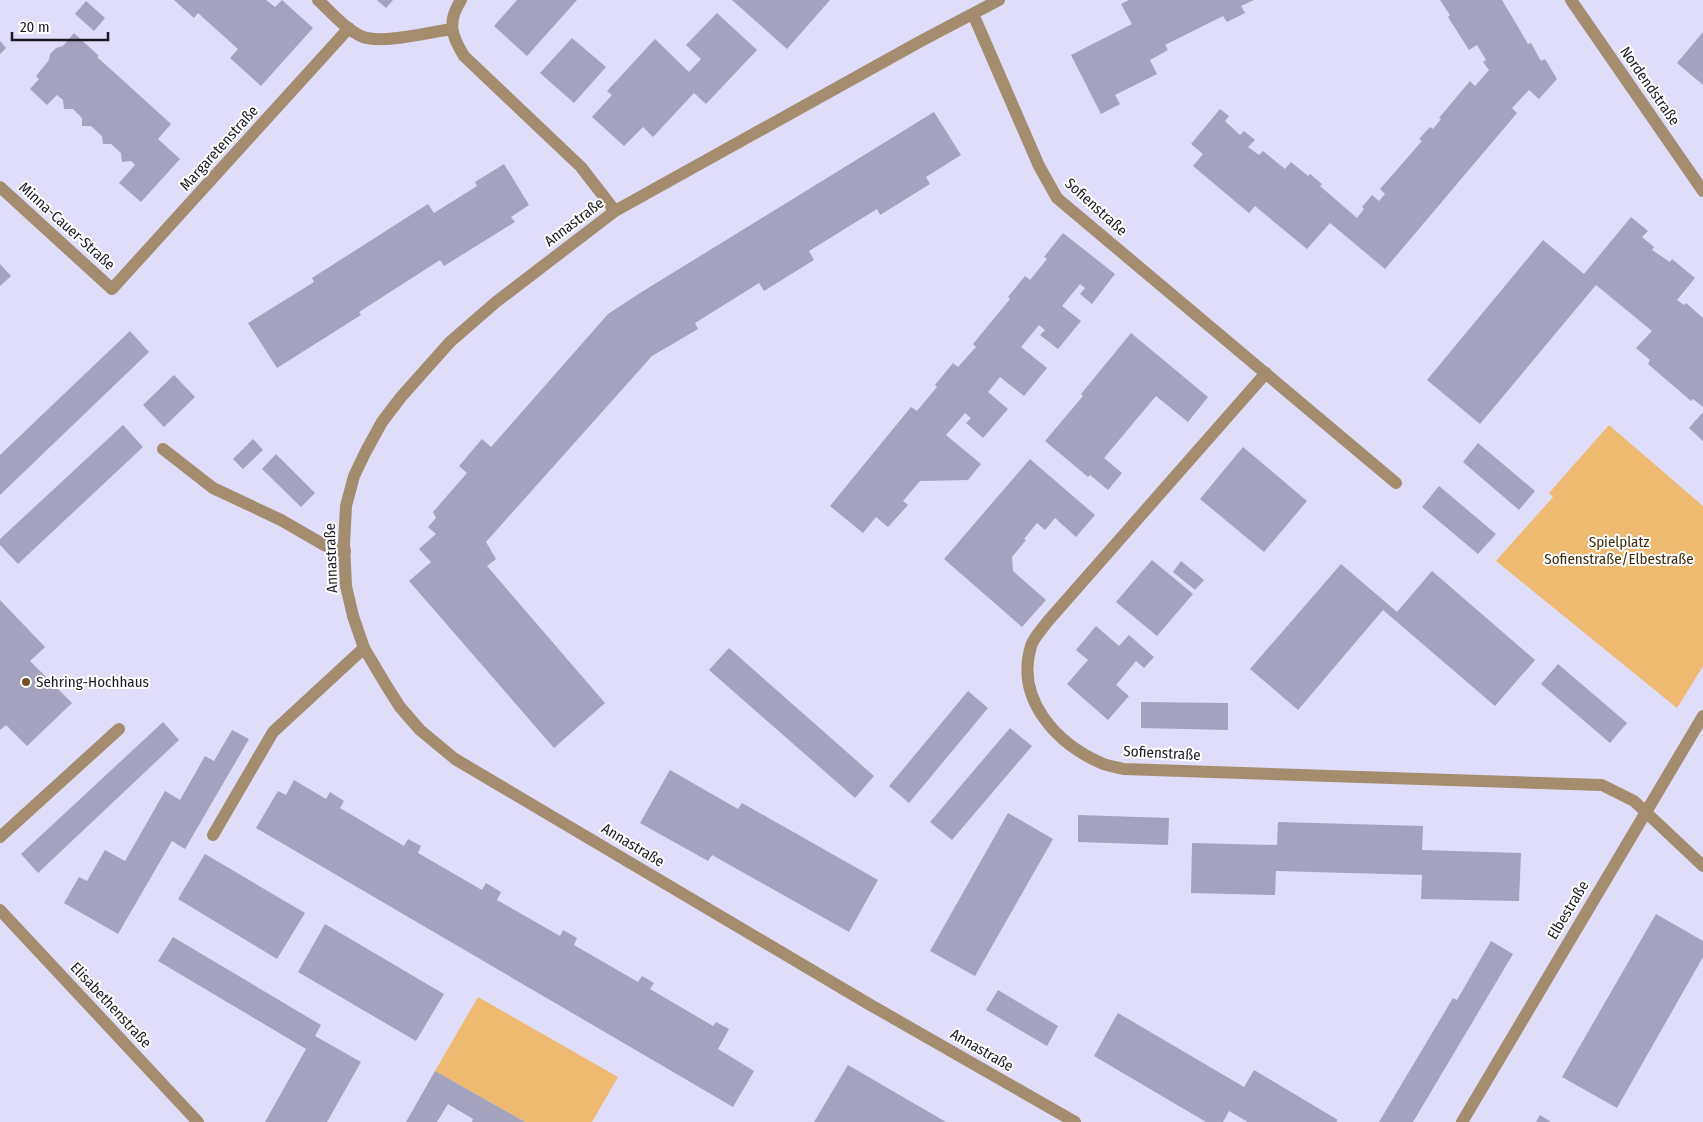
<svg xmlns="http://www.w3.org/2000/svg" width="1703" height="1122" font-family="'Fira Sans Condensed',sans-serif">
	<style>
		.green { fill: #eeb970 }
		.building { fill: #a4a2bd }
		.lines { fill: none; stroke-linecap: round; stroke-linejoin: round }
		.lane { stroke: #a48d6e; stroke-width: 12 }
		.street { stroke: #a48d6e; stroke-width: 12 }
		.poi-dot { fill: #6f5126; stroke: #fff; stroke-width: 2 }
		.labels { text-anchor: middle; stroke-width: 4; stroke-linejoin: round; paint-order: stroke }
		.street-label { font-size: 15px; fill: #1b1a24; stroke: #fff }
		.park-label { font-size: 15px; fill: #422c08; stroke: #fff }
		.poi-label { font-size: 15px; fill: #1b1a24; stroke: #fff; text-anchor: start }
	</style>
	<rect width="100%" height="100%" fill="#dfddf9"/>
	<!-- green -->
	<path class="green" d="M 1609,425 L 1703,506 L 1703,666 L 1677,708 L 1496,561 L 1553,497 L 1549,493 Z
		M 478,997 L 618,1077 L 592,1122 L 525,1122 L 435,1071 Z"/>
	<!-- building -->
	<path class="building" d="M 174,0 L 266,0 L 275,7 L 282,0 L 313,28 L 261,86 L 230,58 L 238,49 L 198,13 L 194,18 Z
		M 377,0 L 393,0 L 386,8 Z
		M 517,0 L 577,0 L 527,56 L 494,26 Z
		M 732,0 L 830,0 L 787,49 Z
		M 1129,0 L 1254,0 L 1241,6 L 1245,13 L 1227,22 L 1223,16 L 1165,45 L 1168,50 L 1150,60 L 1157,74 L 1115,95 L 1120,104 L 1101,114 L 1071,55 L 1132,24 L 1121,4 Z
		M 1440,0 L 1502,0 L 1528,44 L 1531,43 L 1541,61 L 1545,59 L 1557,79 L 1539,99 L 1529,90 L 1512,108 L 1517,113 L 1385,269 L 1330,223 L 1307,249 L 1255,206 L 1249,213 L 1193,166 L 1203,154 L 1191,144 L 1220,109 L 1229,116 L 1225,121 L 1240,135 L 1244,131 L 1255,140 L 1248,147 L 1259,155 L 1263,151 L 1285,169 L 1291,162 L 1308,176 L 1310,174 L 1322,184 L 1320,186 L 1357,218 L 1364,209 L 1362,207 L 1372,195 L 1379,201 L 1385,194 L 1380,189 L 1422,141 L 1419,139 L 1430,127 L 1433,129 L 1441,119 L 1439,118 L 1470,81 L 1475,86 L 1489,70 L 1483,62 L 1486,60 L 1477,45 L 1469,50 L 1448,17 L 1450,15 Z
		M 86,1 L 105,18 L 94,31 L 75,14 Z
		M 717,13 L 757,50 L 706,104 L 694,93 L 653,137 L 643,127 L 624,146 L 592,117 L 612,95 L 607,91 L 655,39 L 689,72 L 701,59 L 686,45 Z
		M 1703,32 L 1703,85 L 1677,63 Z
		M 74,33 L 99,56 L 97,57 L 116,74 L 171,124 L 158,139 L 180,159 L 141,202 L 119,183 L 135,165 L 131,161 L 122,162 L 121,153 L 111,144 L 103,144 L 102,136 L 91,126 L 82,126 L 82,118 L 73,109 L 64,109 L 63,100 L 57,95 L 47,105 L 30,89 L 39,79 L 36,76 L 49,60 L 50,54 L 56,48 L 63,46 Z
		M 572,38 L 606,67 L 574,103 L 540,73 Z
		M 0,41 L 6,48 L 0,54 Z
		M 934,112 L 961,155 L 926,177 L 930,184 L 880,215 L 877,209 L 809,251 L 814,260 L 764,291 L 759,283 L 695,323 L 698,329 L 652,356 L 486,542 L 496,559 L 487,566 L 605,703 L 554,748 L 409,581 L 431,562 L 419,549 L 436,534 L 428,527 L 436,518 L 433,512 L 467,473 L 459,466 L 482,439 L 491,447 L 608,314 L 640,293 Z
		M 504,164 L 529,205 L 511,217 L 515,222 L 444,266 L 440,260 L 359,312 L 361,315 L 277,368 L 248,323 L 314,282 L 312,278 L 428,204 L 434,213 L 477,186 L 475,182 Z
		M 1631,217 L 1648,231 L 1642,237 L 1654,247 L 1652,250 L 1670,262 L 1672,259 L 1695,278 L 1677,300 L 1684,305 L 1686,303 L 1703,318 L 1703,407 L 1693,399 L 1691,401 L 1648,364 L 1650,360 L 1636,348 L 1652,331 L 1596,285 L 1480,424 L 1427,380 L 1543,240 L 1584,274 Z
		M 1063,233 L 1115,274 L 1092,304 L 1080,294 L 1085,288 L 1080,284 L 1062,306 L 1081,321 L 1058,349 L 1040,335 L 1045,330 L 1039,325 L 1021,347 L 1047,368 L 1024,396 L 1000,377 L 988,392 L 1008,409 L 983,438 L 966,423 L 971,418 L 965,413 L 946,435 L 981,464 L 968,480 L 920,481 L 903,501 L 908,505 L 888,527 L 876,517 L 863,533 L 830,506 L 911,407 L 917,411 L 937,387 L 935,385 L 953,363 L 958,367 L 976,347 L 973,344 L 1010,299 L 1008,297 L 1025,276 L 1030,280 L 1047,259 L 1044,257 Z
		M 0,264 L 11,276 L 0,286 Z
		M 130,331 L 149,352 L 0,495 L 0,455 Z
		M 1131,333 L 1208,397 L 1188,422 L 1156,396 L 1104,458 L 1122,473 L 1108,490 L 1090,475 L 1088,477 L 1045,441 L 1083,396 L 1081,394 Z
		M 174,375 L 195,397 L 164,427 L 143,405 Z
		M 1703,412 L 1703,441 L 1689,428 Z
		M 123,425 L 143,447 L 18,564 L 0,545 L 0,539 Z
		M 253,439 L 263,450 L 243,469 L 233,459 Z
		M 1478,443 L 1535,491 L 1519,510 L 1463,462 Z
		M 1243,447 L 1307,501 L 1264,552 L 1200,499 Z
		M 276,454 L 315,493 L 301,507 L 262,469 Z
		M 1030,459 L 1095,515 L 1076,537 L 1055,518 L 1045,530 L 1037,523 L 1024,539 L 1026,540 L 1012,557 L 1013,571 L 1046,600 L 1022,627 L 944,559 Z
		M 1439,486 L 1496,534 L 1478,554 L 1422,507 Z
		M 1152,560 L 1193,594 L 1157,636 L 1116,602 Z
		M 1181,561 L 1204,580 L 1195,590 L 1173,572 Z
		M 1341,564 L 1397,612 L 1432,571 L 1535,660 L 1495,706 L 1383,610 L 1298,710 L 1250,669 Z
		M 0,600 L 45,647 L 30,661 L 72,703 L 27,746 L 6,725 L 0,730 Z
		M 1096,626 L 1119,646 L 1129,635 L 1154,657 L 1144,668 L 1136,661 L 1116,685 L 1129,696 L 1108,720 L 1067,684 L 1088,660 L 1076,650 Z
		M 729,648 L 874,776 L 855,798 L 709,670 Z
		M 1558,664 L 1627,723 L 1610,743 L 1541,684 Z
		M 968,691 L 988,708 L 909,803 L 889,786 Z
		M 1141,702 L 1228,703 L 1228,730 L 1141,728 Z
		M 163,722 L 179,740 L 38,873 L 21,854 Z
		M 1010,728 L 1032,746 L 952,840 L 930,822 Z
		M 232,730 L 249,739 L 185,849 L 172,841 L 118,934 L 64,903 L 79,877 L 87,881 L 105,850 L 125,861 L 165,791 L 180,800 L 205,756 L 214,761 Z
		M 670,770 L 738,809 L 742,803 L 878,880 L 849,932 L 712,855 L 708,861 L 640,823 Z
		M 294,780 L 326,799 L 330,792 L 344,801 L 340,808 L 404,846 L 408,839 L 421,846 L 418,853 L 482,890 L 486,883 L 501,892 L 497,900 L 560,936 L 563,930 L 577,938 L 574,945 L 638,982 L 642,976 L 654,983 L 650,989 L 713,1026 L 716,1022 L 729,1029 L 718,1049 L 754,1071 L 733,1107 L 256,828 L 278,791 L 286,795 Z
		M 1008,813 L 1053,839 L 975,976 L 930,951 Z
		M 1078,815 L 1169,818 L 1168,845 L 1078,842 Z
		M 1278,822 L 1423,826 L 1422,850 L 1521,853 L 1519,901 L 1421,899 L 1422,875 L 1276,871 L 1275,895 L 1191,893 L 1192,843 L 1277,845 Z
		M 205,854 L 305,913 L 277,959 L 178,899 Z
		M 1656,914 L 1703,941 L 1703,957 L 1617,1108 L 1562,1077 Z
		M 325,924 L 444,994 L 416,1041 L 298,972 Z
		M 173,937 L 321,1025 L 315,1036 L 361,1062 L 327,1122 L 265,1122 L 306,1049 L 158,961 Z
		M 1491,941 L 1513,954 L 1413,1122 L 1379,1122 L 1453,998 L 1457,1000 Z
		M 998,990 L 1058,1026 L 1047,1046 L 986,1010 Z
		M 1118,1013 L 1244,1087 L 1254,1070 L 1338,1120 L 1336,1122 L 1248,1122 L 1229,1111 L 1223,1122 L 1206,1122 L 1094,1056 Z
		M 848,1065 L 946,1122 L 814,1122 Z
		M 435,1071 L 525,1122 L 472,1122 L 473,1119 L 448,1104 L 437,1122 L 406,1122 Z
		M 1540,1115 L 1551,1122 L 1536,1122 Z"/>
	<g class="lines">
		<!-- lane -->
		<path class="lane" d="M 163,449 L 213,488 L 281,520 L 326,546 L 345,551
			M 213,835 L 273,732 L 364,648
			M 0,837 L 119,729"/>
		<!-- street -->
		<path class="street" d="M 318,0 C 331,12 346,30 363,37 C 383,44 430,32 452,29
			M 461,0 C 447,22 451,35 464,56 L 581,167 L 615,211
			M 999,0 L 921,41 L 615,211 L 496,302 L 450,342 L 401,397 L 382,422 L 366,451 L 354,476 L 346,506 L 344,545 L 346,586 L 353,616 L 364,648 L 386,685 L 400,707 L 420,730 L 455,759 L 867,1003 L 1075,1122
			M 1571,0 L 1703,191
			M 973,14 L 1039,166 L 1057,198 L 1396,483
			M 0,187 L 112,289 L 349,28
			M 1266,373 L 1048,621 C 1043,628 1034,637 1031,646 C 1015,699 1056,743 1101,763 C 1108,766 1116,767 1124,769 L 1602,785 L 1634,801 L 1703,866
			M 0,910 L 198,1122
			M 1462,1122 L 1703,716"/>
	</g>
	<!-- markers -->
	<circle class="poi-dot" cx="26" cy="682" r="5"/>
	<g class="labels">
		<!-- street labels -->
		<g class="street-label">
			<text transform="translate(1650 86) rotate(55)" y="5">Nordendstraße</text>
			<text transform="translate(219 148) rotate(-48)" y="5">Margaretenstraße</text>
			<text transform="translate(1096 207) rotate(42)" y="5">Sofienstraße</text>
			<text transform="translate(574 222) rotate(-37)" y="5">Annastraße</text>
			<text transform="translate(67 226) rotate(42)" y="5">Minna-Cauer-Straße</text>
			<text transform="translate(331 558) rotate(-92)" y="5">Annastraße</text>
			<text transform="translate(1162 753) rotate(3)" y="5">Sofienstraße</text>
			<text transform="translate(633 845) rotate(31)" y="5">Annastraße</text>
			<text transform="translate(1568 910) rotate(-59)" y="5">Elbestraße</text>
			<text transform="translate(111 1005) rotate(47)" y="5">Elisabethenstraße</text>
			<text transform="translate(982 1050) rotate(30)" y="5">Annastraße</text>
		</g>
		<!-- park labels -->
		<g class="park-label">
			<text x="1619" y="547">Spielplatz<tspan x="1619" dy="17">Sofienstraße/Elbestraße</tspan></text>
		</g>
		<!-- poi labels -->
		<g class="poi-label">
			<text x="36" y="687">Sehring-Hochhaus</text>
		</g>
	</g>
	<!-- scale -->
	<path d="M12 32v8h96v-8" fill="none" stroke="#1b1a24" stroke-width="2.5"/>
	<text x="20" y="32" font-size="15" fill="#1b1a24" stroke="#ffffff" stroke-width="4" paint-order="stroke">20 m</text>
</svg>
